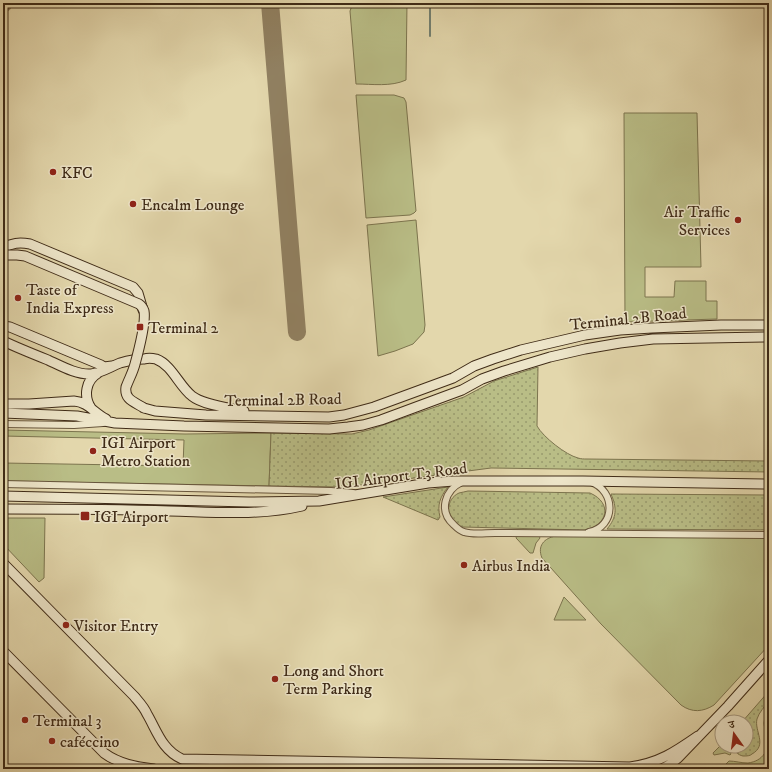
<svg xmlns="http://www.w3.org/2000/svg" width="772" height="772" font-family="'IM FELL DW Pica','Noto Serif Devanagari',serif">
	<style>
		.grass { fill: #b9bd86; stroke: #7c744e }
		.park { fill: url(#park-dots); stroke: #7c744e }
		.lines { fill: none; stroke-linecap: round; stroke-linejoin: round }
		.stream { stroke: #738071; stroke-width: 2 }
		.taxiway { stroke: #918162; stroke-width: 18 }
		.street-casing { stroke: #68563c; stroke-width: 8 }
		.secondary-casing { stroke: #3f2b17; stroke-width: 11 }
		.street { stroke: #ede5c9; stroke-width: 6 }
		.secondary { stroke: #ede5c9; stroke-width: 9 }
		.secondary-bridge-casing { stroke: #3f2b17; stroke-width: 11; stroke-linecap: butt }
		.secondary-bridge { stroke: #ede5c9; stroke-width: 9 }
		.poi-dot { fill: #8f2418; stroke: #ede5c9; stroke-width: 1.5 }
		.labels { text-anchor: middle; stroke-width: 3; stroke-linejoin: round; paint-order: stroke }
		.poi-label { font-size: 16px; fill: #3f2b17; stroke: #ede5c9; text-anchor: start }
		.street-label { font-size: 16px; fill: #3f2b17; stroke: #ede5c9 }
	</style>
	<defs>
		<pattern id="park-dots" width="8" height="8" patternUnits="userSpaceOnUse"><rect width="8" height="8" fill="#b9bd86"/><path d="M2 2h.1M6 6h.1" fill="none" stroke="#989a6d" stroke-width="1.8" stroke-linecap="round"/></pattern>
	</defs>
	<rect width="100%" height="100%" fill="#e3d7ac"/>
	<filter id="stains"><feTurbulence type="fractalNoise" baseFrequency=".005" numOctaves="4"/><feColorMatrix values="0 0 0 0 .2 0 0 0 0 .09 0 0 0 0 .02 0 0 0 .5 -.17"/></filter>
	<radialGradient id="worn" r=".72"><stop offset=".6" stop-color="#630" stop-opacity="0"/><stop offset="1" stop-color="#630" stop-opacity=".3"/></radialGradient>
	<!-- grass -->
	<path class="grass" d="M 353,3 L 407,3 L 406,80 C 391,87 372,84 356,84 L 350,11 Z
		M 356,95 L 394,95 L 404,98 L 406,102 L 416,211 L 414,213 L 410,215 L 366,218 Z
		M 624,113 L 697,113 L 701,267 L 645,267 L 645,297 L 674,297 L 675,281 L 706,281 L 706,301 L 717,301 L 717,319 L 625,322 Z
		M 416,220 L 424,313 L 425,325 L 424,332 L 413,344 L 395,351 L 378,356 L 367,225 Z
		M 3,430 L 185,434 L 271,433 L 269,486 L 3,481 L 3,463 L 183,466 L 184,440 L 3,436 Z
		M 3,518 L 45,518 L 44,578 L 39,582 L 3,544 Z
		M 517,535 L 539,536 L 540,538 L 536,543 L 533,553 L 530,553 L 517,539 L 516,538 Z
		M 556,536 L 769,538 L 769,645 L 714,705 C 703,712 692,713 681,705 L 601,624 L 542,558 C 537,546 544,538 556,536 Z
		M 564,597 L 586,620 L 554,620 Z
		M 769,711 L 769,769 L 721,769 L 729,761 C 735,761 741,763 748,763 C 763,761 770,750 767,735 C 766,731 764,727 764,723 C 764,719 767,715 769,711 Z
		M 722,744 L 722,746 L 727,746 L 731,754 L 730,755 L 725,753 L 714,755 L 713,753 Z"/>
	<!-- park -->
	<path class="park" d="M 538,367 L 537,426 C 543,437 566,455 578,458 C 581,459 584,459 587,459 L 769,461 L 769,472 L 491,468 L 345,487 L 269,486 L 271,433 L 352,434 L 369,430 L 464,397 L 494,381 Z
		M 448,487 C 440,497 437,505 440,517 L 438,520 L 383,497 Z
		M 468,491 L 590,493 C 613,503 608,526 584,530 L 462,527 C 460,526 458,526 457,525 C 445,517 446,499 459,493 C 462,492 465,492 468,491 Z
		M 611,494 L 769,495 L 769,530 L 607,529 C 617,517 617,508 611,494 Z
		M 769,691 C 769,694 769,698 768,701 C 765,707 759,712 757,719 C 754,731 768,745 752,754 C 750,756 747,756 743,756 C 738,755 734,751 732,746 L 746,746 L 746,722 L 742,722 Z"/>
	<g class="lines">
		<!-- stream -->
		<path class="stream" d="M 430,3 L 430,36"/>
		<!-- taxiway -->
		<path class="taxiway" d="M 270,3 L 297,332
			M 3,4 L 4,3"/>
		<defs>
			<path id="street" d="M 3,424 L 74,425 L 103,423
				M 462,482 C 445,490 438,511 454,525 C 457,528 460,531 464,532 C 473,535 485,533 495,533 L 769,535
				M 3,484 L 331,491 L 353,493
				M 589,532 C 616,527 616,491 591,482"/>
			<path id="secondary" d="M 3,248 C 12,243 19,242 30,244 L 133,287 L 138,293 L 143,310
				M 3,326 L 10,327 L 101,365 L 104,367 L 112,366
				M 3,341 C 18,348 33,354 48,360 C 61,366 77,375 91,374 C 101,373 110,367 120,363 C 127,361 136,359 144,359 C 147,358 152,358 156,359 C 172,365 179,386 192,396 C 203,405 230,408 244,411
				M 3,404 L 29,404 L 74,401 C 88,402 94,413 106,419
				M 91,408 C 83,396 86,380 98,373
				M 144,408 L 155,411 L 206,415 L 329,417 L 344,415 L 374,407 L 453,378 L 474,366 L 493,359 L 521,350 L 585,335 L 620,330 L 652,328 L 721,325 L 769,325
				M 3,413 L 77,416 L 115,423 L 184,426 L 329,429 L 348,427 L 363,425 L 381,420 L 462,390 L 482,379 L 504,371 L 550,357 L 585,349 L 620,343 L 653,339 L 769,337
				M 3,496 L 249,502 L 319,501 L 361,494 L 428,483 L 454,481 L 583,481 L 769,484
				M 3,509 C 59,509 114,509 170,511 C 214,512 259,516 302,506
				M 3,563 L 134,696 C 139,702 144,707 147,714 C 157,731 162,750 182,759 L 630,767 C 659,763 675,752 698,736
				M 3,651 L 104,753 C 119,764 136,767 154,769
				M 662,769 L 669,765 L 678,758 L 728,706 L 769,660"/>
		</defs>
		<!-- street casing -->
		<use href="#street" class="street-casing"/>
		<!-- secondary casing -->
		<use href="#secondary" class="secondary-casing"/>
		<!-- street -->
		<use href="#street" class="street"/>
		<!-- secondary -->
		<use href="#secondary" class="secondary"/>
		<defs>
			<path id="secondary-bridge" d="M 3,255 L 17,255 L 25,256 L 139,304 C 142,306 143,308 144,311 C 146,322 138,353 135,364 C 133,372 129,379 126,387 C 124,400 135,402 144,408"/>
		</defs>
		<!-- secondary-bridge casing -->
		<use href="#secondary-bridge" class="secondary-bridge-casing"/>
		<!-- secondary-bridge -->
		<use href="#secondary-bridge" class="secondary-bridge"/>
	</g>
	<!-- markers -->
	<g class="poi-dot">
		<circle cx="53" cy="172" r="4"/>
		<circle cx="133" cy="204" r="4"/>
		<circle cx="738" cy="220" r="4"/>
		<circle cx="18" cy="298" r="4"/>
		<rect x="136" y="323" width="8" height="8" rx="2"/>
		<circle cx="93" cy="451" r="4"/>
		<rect x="80" y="511" width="10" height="10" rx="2"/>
		<circle cx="464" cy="565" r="4"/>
		<circle cx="66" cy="625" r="4"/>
		<circle cx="275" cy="679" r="4"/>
		<circle cx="25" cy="720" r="4"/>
		<circle cx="52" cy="741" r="4"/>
	</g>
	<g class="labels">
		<!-- poi labels -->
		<g class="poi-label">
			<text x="61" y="178">KFC</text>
			<text x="141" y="210">Encalm Lounge</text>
			<text x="730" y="217" text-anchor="end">Air Traffic<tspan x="730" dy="18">Services</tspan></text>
			<text x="26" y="295">Taste of<tspan x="26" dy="18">India Express</tspan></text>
			<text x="148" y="333">Terminal 2</text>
			<text x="101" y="448">IGI Airport<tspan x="101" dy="18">Metro Station</tspan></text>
			<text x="94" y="522">IGI Airport</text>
			<text x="472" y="571">Airbus India</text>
			<text x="74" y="631">Visitor Entry</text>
			<text x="283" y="676">Long and Short<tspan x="283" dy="18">Term Parking</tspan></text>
			<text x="33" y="726">Terminal 3</text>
			<text x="60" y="747">caféccino</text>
		</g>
		<!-- street labels -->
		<g class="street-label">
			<text transform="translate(628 318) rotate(-6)" y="6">Terminal 2B Road</text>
			<text transform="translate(283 399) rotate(-1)" y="6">Terminal 2B Road</text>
			<text transform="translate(401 475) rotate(-7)" y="6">IGI Airport T3 Road</text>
		</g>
	</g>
	<!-- margin -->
	<rect width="772" height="772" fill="none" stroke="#e3d7ac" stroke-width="16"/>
	<rect x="4" y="4" width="764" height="764" fill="none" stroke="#3f2b17" stroke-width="2"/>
	<rect x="8" y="8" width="756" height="756" fill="none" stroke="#3f2b17"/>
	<!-- north arrow -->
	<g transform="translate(734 734) rotate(346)"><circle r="19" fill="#ede5c9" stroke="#a79b82"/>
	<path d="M0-3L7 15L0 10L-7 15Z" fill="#8f2418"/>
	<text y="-6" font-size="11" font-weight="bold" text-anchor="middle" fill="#3f2b17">उ</text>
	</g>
	<rect width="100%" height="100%" filter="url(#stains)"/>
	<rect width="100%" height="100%" fill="url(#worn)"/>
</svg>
